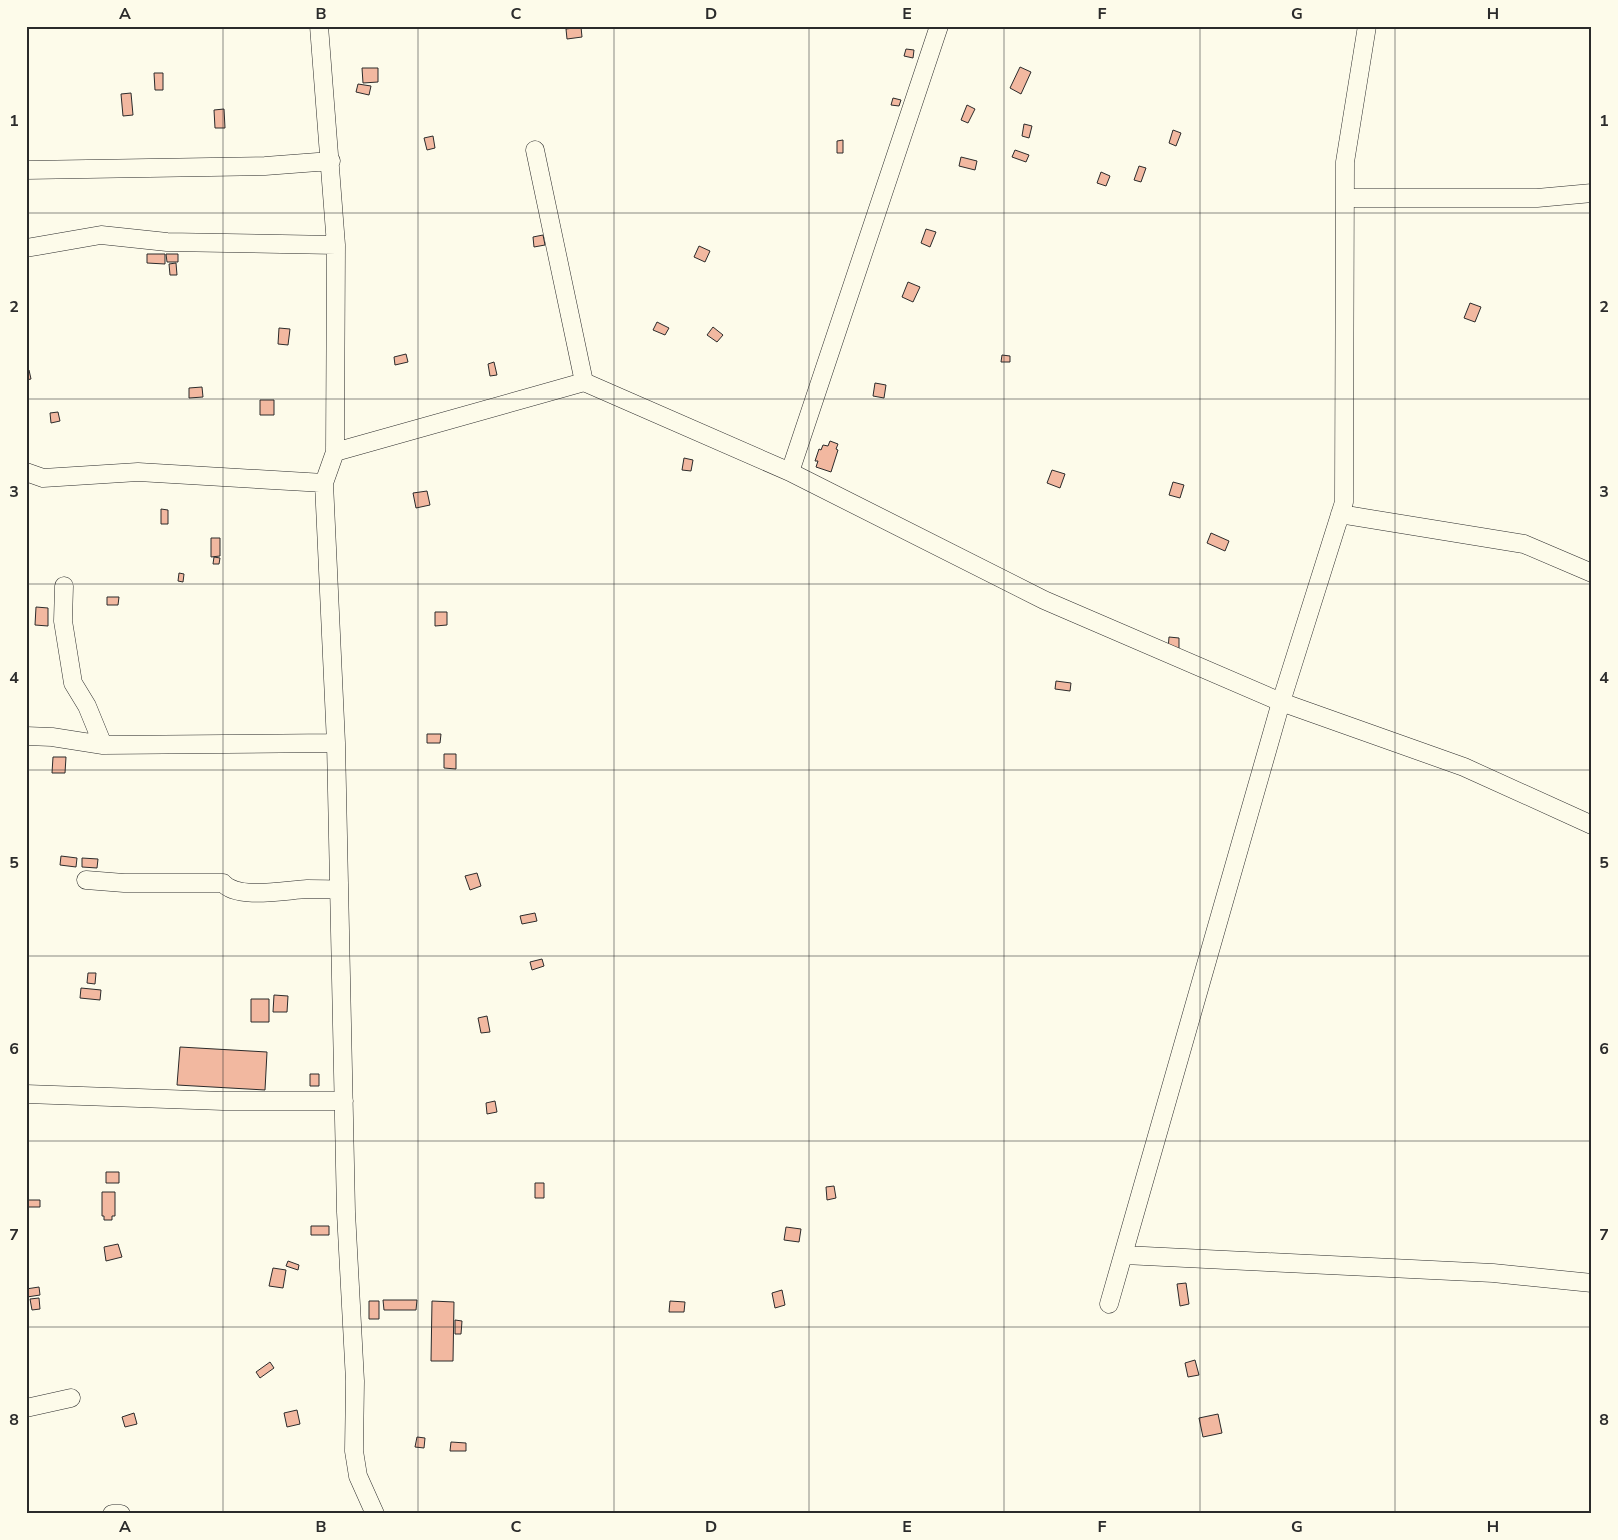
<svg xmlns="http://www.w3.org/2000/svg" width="1618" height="1540" font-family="'Nunito Sans',sans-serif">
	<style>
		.building { fill: #f2b8a0; stroke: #2b2b2b }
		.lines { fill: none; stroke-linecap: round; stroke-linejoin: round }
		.minor-casing { stroke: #2b2b2b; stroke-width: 19 }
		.minor { stroke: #fdfbea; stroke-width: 18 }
		.grid { fill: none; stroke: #2b2b2b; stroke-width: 1; stroke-opacity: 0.55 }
		.neatline { fill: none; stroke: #2b2b2b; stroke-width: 2 }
		.grid-label { font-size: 16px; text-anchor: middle; font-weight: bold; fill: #2b2b2b }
	</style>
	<rect width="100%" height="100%" fill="#fdfbea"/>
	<!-- building -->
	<path class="building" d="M 581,27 L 582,37 L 567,39 L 566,29 Z
		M 906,49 L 914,50 L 913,58 L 904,56 Z
		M 1020,67 L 1031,72 L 1021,94 L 1010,88 Z
		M 362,68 L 378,68 L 378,82 L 363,83 Z
		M 154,73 L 163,73 L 163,90 L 155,90 Z
		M 358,84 L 371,86 L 369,95 L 356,92 Z
		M 131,93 L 133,115 L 123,116 L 121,94 Z
		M 893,98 L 901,100 L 899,106 L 891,105 Z
		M 967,105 L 975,109 L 968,123 L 961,120 Z
		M 224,109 L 225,128 L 215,128 L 214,110 Z
		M 1024,124 L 1032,126 L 1029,138 L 1022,136 Z
		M 1173,130 L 1181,133 L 1176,146 L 1169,143 Z
		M 433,136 L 435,148 L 427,150 L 424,138 Z
		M 843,140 L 843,153 L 837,153 L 837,141 Z
		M 1015,150 L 1029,155 L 1026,162 L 1012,157 Z
		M 961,157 L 977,161 L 975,170 L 959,166 Z
		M 1139,166 L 1146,168 L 1141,182 L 1134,180 Z
		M 1101,172 L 1110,176 L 1106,186 L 1097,183 Z
		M 926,229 L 936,232 L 930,247 L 921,243 Z
		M 543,235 L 545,245 L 534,247 L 533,237 Z
		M 699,246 L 710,251 L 705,262 L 694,257 Z
		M 147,254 L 165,254 L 165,264 L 147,263 Z
		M 166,254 L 178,254 L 178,262 L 167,262 Z
		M 176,263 L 177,275 L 170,275 L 169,264 Z
		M 908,282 L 920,287 L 913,302 L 902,297 Z
		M 1470,303 L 1481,307 L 1475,322 L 1464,318 Z
		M 657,322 L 669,328 L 665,335 L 653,330 Z
		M 713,327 L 723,335 L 717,342 L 707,335 Z
		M 279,328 L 290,329 L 288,345 L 278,344 Z
		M 406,354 L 408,362 L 395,365 L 394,357 Z
		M 1002,355 L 1010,356 L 1010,362 L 1001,362 Z
		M 494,362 L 497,375 L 490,376 L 488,364 Z
		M 29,370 L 31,379 L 26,380 L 26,371 Z
		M 875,383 L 886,385 L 884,398 L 873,396 Z
		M 202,387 L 203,397 L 189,398 L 189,388 Z
		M 260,400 L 274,400 L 274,415 L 260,415 Z
		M 58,412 L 60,421 L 51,423 L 50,413 Z
		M 830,441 L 838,444 L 836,449 L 838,450 L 831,472 L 816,467 L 818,461 L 815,461 L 819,449 L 821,450 L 823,445 L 828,446 Z
		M 684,458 L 693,460 L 691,471 L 682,470 Z
		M 1052,470 L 1065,474 L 1060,488 L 1047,483 Z
		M 1173,482 L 1184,485 L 1180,498 L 1169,495 Z
		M 427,491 L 430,505 L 416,508 L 413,493 Z
		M 161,509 L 168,510 L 168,524 L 161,524 Z
		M 1211,533 L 1229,541 L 1225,551 L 1207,543 Z
		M 211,538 L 220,538 L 220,556 L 211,557 Z
		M 214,557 L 220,558 L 219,564 L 213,564 Z
		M 179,573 L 184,574 L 183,582 L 178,581 Z
		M 107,597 L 119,597 L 118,605 L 107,605 Z
		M 36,607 L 48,608 L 48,626 L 35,625 Z
		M 435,612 L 447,612 L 447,625 L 435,626 Z
		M 1169,637 L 1179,638 L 1179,651 L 1168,650 Z
		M 1056,681 L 1071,683 L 1070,691 L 1055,689 Z
		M 427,734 L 441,734 L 440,743 L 427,743 Z
		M 444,754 L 456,754 L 456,769 L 444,768 Z
		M 53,757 L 66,757 L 65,773 L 52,773 Z
		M 61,856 L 77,858 L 76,867 L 60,865 Z
		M 82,858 L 98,859 L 97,868 L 82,867 Z
		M 477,873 L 481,886 L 470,890 L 465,876 Z
		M 535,913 L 537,921 L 522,924 L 520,916 Z
		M 542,959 L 544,966 L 532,970 L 530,962 Z
		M 88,973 L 96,973 L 95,984 L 87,983 Z
		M 81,988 L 101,990 L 100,1000 L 80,998 Z
		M 274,995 L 288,996 L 287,1012 L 273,1012 Z
		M 251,999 L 269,999 L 269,1022 L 251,1022 Z
		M 487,1016 L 490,1032 L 481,1033 L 478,1018 Z
		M 180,1047 L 267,1052 L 265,1090 L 177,1085 Z
		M 310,1074 L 319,1074 L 319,1086 L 310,1086 Z
		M 495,1101 L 497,1112 L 487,1114 L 486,1103 Z
		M 106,1172 L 119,1172 L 119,1183 L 106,1183 Z
		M 535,1183 L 544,1183 L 544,1198 L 535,1198 Z
		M 834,1186 L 836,1198 L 827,1200 L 826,1187 Z
		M 102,1192 L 115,1192 L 115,1216 L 112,1216 L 112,1220 L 104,1220 L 104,1216 L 102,1216 Z
		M 27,1200 L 40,1200 L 40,1207 L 27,1207 Z
		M 311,1226 L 329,1226 L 329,1235 L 311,1235 Z
		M 786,1227 L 801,1229 L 799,1242 L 784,1240 Z
		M 118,1244 L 122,1257 L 106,1261 L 104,1247 Z
		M 288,1261 L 299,1265 L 298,1270 L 286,1266 Z
		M 273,1268 L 286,1270 L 283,1288 L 269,1286 Z
		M 1186,1283 L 1189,1304 L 1180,1306 L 1177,1284 Z
		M 39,1287 L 40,1295 L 27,1297 L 26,1289 Z
		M 782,1290 L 785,1305 L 775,1308 L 772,1293 Z
		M 39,1298 L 40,1309 L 32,1310 L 30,1299 Z
		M 383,1300 L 417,1300 L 416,1310 L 384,1310 Z
		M 369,1301 L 379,1301 L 379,1319 L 369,1319 Z
		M 432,1301 L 454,1302 L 453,1361 L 431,1361 Z
		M 670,1301 L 685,1302 L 684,1312 L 669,1312 Z
		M 455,1320 L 462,1321 L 461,1334 L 455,1334 Z
		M 1195,1360 L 1199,1375 L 1188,1377 L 1185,1363 Z
		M 270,1362 L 274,1368 L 260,1378 L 256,1372 Z
		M 297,1410 L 300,1424 L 287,1427 L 284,1413 Z
		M 134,1413 L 137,1424 L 125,1427 L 122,1417 Z
		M 1218,1414 L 1222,1433 L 1203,1437 L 1199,1418 Z
		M 417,1437 L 425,1438 L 424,1448 L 415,1447 Z
		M 451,1442 L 466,1443 L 466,1451 L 450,1451 Z"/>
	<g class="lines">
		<defs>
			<path id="minor" d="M 319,26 L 336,245 L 335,452 L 324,483 L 336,743 L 346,1212 L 355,1381 L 354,1451 L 358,1476 L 375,1514
				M 535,150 L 584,382
				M 26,170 L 265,166 L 331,161
				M 1345,198 L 1537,198 L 1592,193
				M 26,248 L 101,235 L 167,242 L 336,245
				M 335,452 L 584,382 L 790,472 L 1044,600 L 1281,702 L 1464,767 L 1592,825
				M 26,472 L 43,478 L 138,472 L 324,483
				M 790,472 L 939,26
				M 1340,514 L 1524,544 L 1592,573
				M 64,586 L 63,621 L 73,683 L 87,706 L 103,745
				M 26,736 L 52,737 L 103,745 L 336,743
				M 86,880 L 124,883 L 223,883 C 237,900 286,890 307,889 C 318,889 329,889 339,890
				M 26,1094 L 223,1101 L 344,1101
				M 1124,1255 L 1493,1273 L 1592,1283
				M 1109,1304 L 1281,702 L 1344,502 L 1345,162 L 1367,26
				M 26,1408 L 71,1398
				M 112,1514 L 121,1514"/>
		</defs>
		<!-- minor casing -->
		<use href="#minor" class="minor-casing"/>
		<!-- minor -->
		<use href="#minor" class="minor"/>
	</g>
	<!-- grid -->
	<path class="grid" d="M 223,26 L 223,1514M 418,26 L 418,1514M 614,26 L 614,1514M 809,26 L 809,1514M 1004,26 L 1004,1514M 1200,26 L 1200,1514M 1395,26 L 1395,1514M 26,213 L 1592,213M 26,399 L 1592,399M 26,584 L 1592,584M 26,770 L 1592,770M 26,956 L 1592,956M 26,1141 L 1592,1141M 26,1327 L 1592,1327"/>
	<!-- border -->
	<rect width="1618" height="1540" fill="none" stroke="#fdfbea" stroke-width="55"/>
	<rect x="28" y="28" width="1562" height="1484" class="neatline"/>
	<g class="grid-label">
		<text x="125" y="19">A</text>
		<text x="321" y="19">B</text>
		<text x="516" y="19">C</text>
		<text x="711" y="19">D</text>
		<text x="907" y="19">E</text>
		<text x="1102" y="19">F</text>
		<text x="1297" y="19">G</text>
		<text x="1493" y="19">H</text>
		<text x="14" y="126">1</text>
		<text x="1604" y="126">1</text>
		<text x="14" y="312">2</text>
		<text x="1604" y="312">2</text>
		<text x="14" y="497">3</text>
		<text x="1604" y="497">3</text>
		<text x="14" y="683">4</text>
		<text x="1604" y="683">4</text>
		<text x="14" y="868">5</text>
		<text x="1604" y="868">5</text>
		<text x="14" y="1054">6</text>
		<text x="1604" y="1054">6</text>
		<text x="14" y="1240">7</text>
		<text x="1604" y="1240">7</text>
		<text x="14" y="1425">8</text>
		<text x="1604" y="1425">8</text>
		<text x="125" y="1532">A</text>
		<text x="321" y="1532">B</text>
		<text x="516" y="1532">C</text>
		<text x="711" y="1532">D</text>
		<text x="907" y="1532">E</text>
		<text x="1102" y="1532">F</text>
		<text x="1297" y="1532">G</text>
		<text x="1493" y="1532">H</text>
	</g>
</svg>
